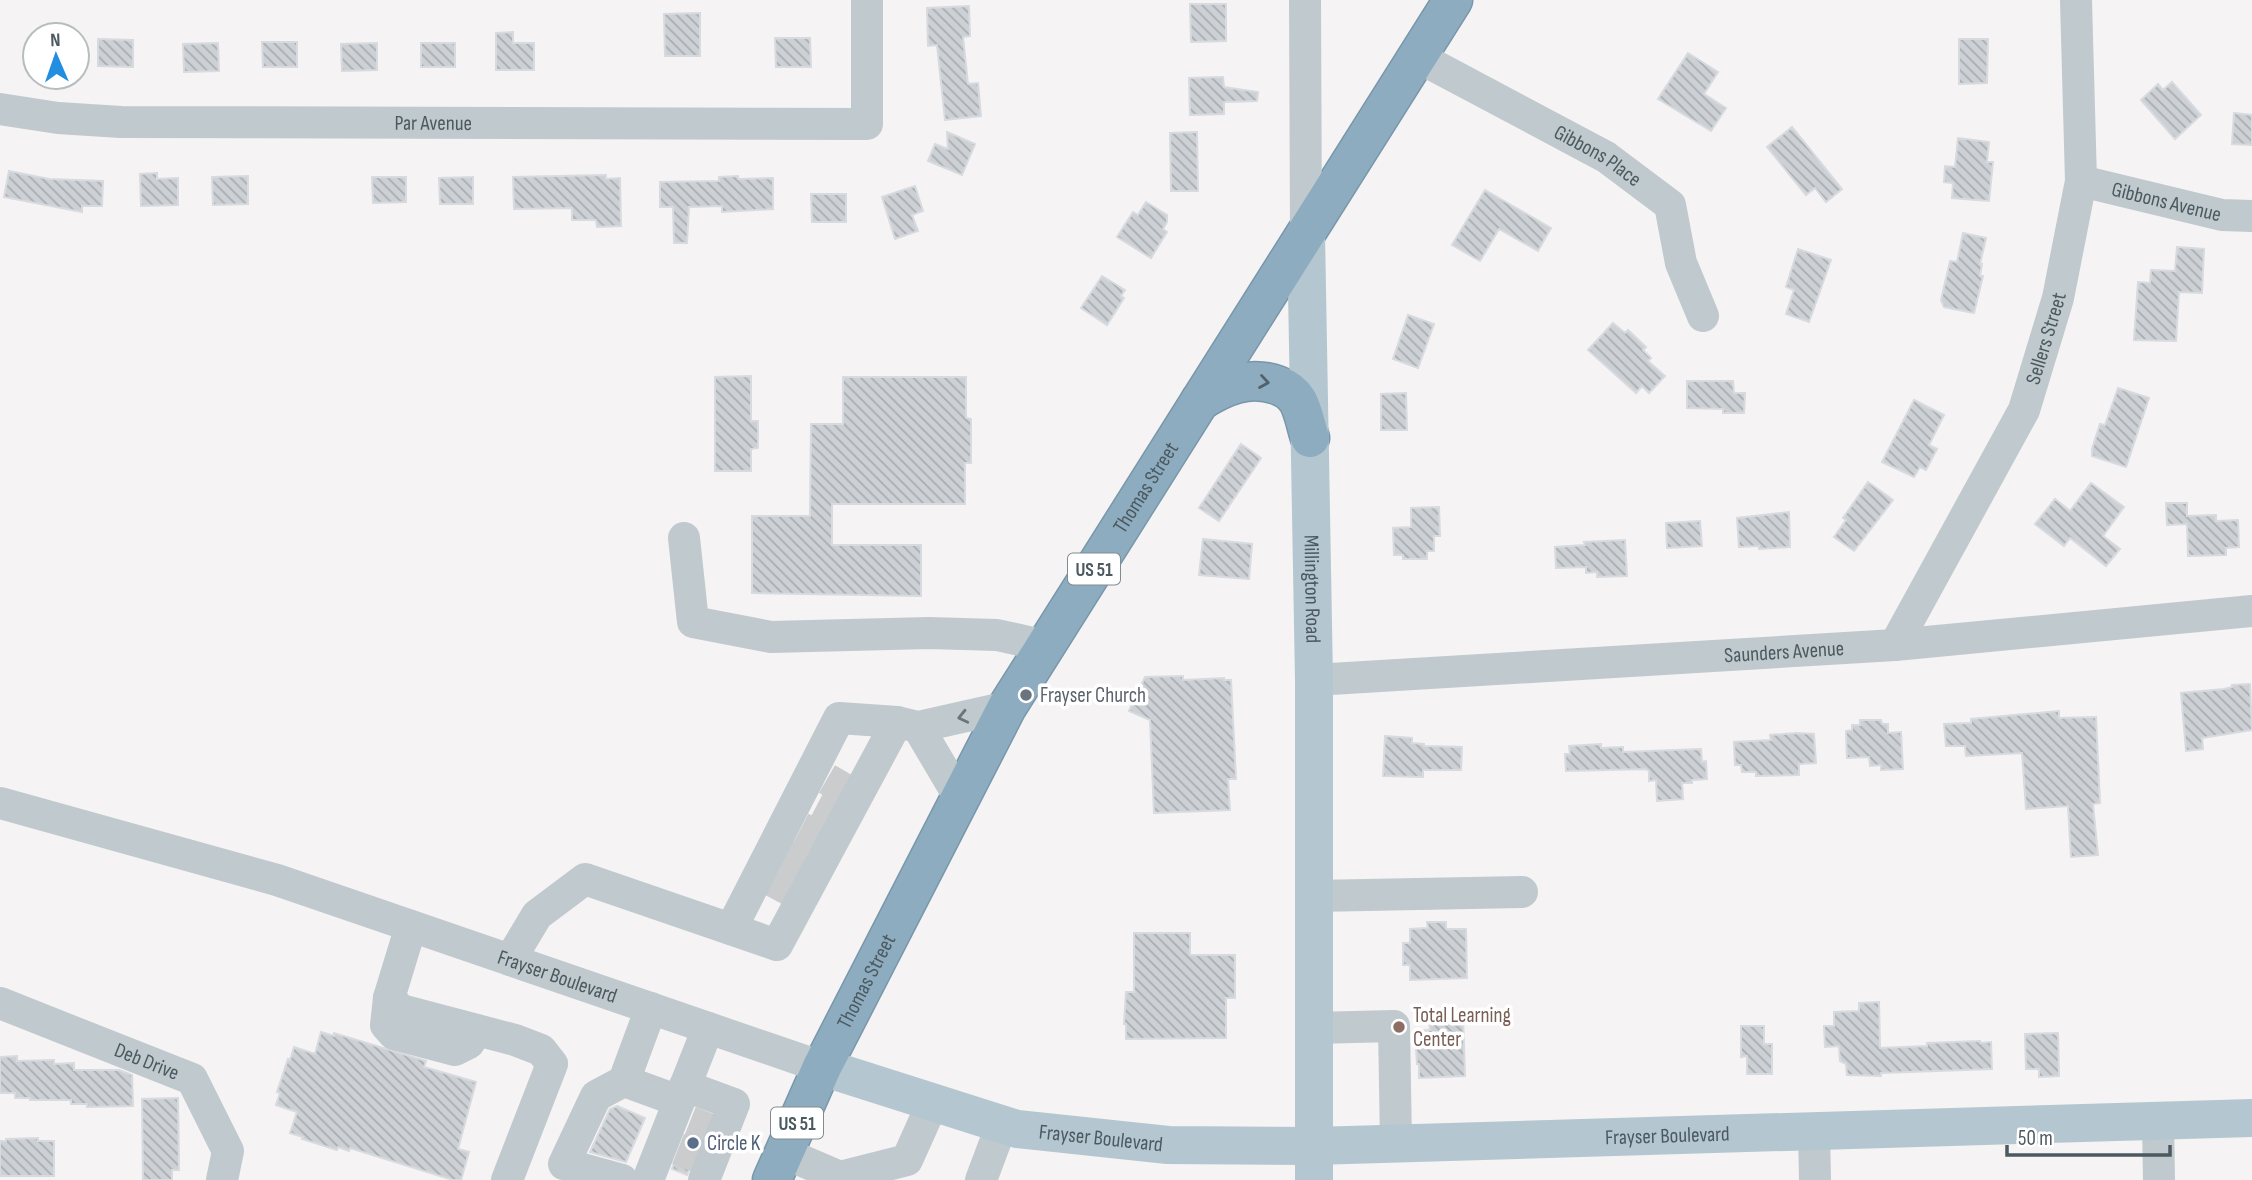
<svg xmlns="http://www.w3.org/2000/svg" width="2252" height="1180" font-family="'Sofia Sans Condensed',sans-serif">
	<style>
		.building { fill: url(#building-back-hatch); stroke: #d7dade; stroke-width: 2 }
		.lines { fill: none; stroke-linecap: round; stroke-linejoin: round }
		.minor-tunnel { stroke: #caccce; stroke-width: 32; stroke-dasharray: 32 16; stroke-linecap: butt }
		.highway-casing { stroke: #7897ab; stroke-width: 41 }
		.minor { stroke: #bfc9ce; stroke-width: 32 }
		.major { stroke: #b4c6d0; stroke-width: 38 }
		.highway { stroke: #8dacbf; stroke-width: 38 }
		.oneway { stroke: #52616a }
		.oneway2 { stroke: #68757c }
		.worship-dot { fill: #6b7280; stroke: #fff; stroke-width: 2.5 }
		.education-dot { fill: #8d6e63; stroke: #fff; stroke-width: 2.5 }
		.service-dot { fill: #5c6f8a; stroke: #fff; stroke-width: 2.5 }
		.labels { text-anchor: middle; stroke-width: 7; stroke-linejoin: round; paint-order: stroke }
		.shield { fill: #fff; stroke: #818b90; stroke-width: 2 }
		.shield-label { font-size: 19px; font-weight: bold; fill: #4b5960 }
		.street-label { font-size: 21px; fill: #4b5960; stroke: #fff }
		.worship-label { font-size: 21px; fill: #5b616d; stroke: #fff; text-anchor: start }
		.education-label { font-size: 21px; fill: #785e54; stroke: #fff; text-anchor: start }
		.service-label { font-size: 21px; fill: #4e5e75; stroke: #fff; text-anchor: start }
	</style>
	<defs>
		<pattern id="building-back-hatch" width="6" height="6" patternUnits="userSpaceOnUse" patternTransform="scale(1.75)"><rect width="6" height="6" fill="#cdd1d5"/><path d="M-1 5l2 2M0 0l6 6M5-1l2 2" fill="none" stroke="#a8adb0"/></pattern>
	</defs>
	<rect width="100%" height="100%" fill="#f5f3f3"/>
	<!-- building -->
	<path class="building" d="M 1190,4 L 1226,4 L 1226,41 L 1191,42 Z
		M 969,6 L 970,36 L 963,37 L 968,84 L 978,83 L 981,116 L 945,120 L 937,45 L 928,46 L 927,8 Z
		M 700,13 L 700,56 L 665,56 L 664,14 Z
		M 513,32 L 513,43 L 534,43 L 534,70 L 496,70 L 496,33 Z
		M 775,38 L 810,38 L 811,67 L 776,67 Z
		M 98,39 L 133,40 L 133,67 L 98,66 Z
		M 1959,39 L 1988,39 L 1987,83 L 1959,84 Z
		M 262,42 L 297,42 L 297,67 L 263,67 Z
		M 218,43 L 219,71 L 184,72 L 183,44 Z
		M 377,43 L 377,70 L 342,71 L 341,44 Z
		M 421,43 L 455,43 L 455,67 L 421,67 Z
		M 1688,53 L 1718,72 L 1704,94 L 1726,108 L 1711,131 L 1658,99 Z
		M 1223,77 L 1224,87 L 1258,92 L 1257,101 L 1224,102 L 1224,114 L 1190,115 L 1189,78 Z
		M 2172,82 L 2201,115 L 2175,139 L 2141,100 L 2158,84 L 2163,90 Z
		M 2234,113 L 2252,115 L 2252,145 L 2232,144 Z
		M 1792,127 L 1842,189 L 1826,202 L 1815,188 L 1806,195 L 1767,147 Z
		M 947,132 L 975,144 L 962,175 L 928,161 L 935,144 L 948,149 Z
		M 1197,132 L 1198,191 L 1171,191 L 1170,133 Z
		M 1958,138 L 1989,142 L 1987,162 L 1993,162 L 1989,201 L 1952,198 L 1953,183 L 1944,182 L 1945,166 L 1955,167 Z
		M 9,171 L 49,179 L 103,181 L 102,206 L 82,206 L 82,212 L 4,197 Z
		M 157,173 L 157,179 L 178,178 L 178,205 L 141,206 L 140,174 Z
		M 606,175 L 606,179 L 620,178 L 621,226 L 597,227 L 596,220 L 572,220 L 572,208 L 514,209 L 513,177 Z
		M 248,176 L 248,204 L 213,205 L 212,177 Z
		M 738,176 L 738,179 L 773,178 L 773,209 L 722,212 L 722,206 L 689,207 L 687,243 L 674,243 L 673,207 L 660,207 L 660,182 L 719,181 L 719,177 Z
		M 372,177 L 406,177 L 406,202 L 373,203 Z
		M 473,177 L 473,204 L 440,204 L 439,178 Z
		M 915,186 L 923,211 L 912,215 L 918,231 L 895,239 L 882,197 Z
		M 1485,190 L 1551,228 L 1538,251 L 1499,229 L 1480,261 L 1452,245 Z
		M 811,194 L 846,194 L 846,222 L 812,222 Z
		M 1146,202 L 1167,215 L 1167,222 L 1163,229 L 1167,232 L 1151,258 L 1117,237 L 1133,212 L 1138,215 Z
		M 1963,233 L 1986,238 L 1980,264 L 1982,264 L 1980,276 L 1983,276 L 1974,313 L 1944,307 L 1941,300 L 1950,261 L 1957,262 Z
		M 2177,247 L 2204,249 L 2202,293 L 2179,292 L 2176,341 L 2134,340 L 2138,282 L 2150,283 L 2151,270 L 2175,271 Z
		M 1798,249 L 1831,260 L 1809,322 L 1786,314 L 1794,290 L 1786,287 Z
		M 1102,276 L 1125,290 L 1121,296 L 1124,298 L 1107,325 L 1081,308 Z
		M 1408,315 L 1434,324 L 1418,368 L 1393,359 Z
		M 1613,323 L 1625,333 L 1628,330 L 1646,347 L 1643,350 L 1651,358 L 1648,361 L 1665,376 L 1649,393 L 1642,386 L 1636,393 L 1588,350 Z
		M 751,376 L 751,421 L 758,421 L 758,448 L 751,449 L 751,471 L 715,471 L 715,377 Z
		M 843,377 L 966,377 L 966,418 L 971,419 L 971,463 L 965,463 L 965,504 L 832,504 L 832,545 L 921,545 L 921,596 L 752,593 L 752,516 L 810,516 L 811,424 L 843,424 Z
		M 1687,381 L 1733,381 L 1734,393 L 1745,393 L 1744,413 L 1723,413 L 1723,409 L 1687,408 Z
		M 2118,388 L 2149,398 L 2126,467 L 2092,456 L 2092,449 L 2100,424 L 2105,425 Z
		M 1406,393 L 1407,430 L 1381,430 L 1381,394 Z
		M 1914,400 L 1944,415 L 1929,445 L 1937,449 L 1926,470 L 1920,467 L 1914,477 L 1882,462 Z
		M 1241,444 L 1261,458 L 1219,521 L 1199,508 Z
		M 1868,482 L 1893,500 L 1854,551 L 1834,537 L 1846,520 L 1843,518 Z
		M 2091,483 L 2124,507 L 2103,536 L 2120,549 L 2106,566 L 2070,538 L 2064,546 L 2035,524 L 2055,499 L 2070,511 Z
		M 2166,503 L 2187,503 L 2187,516 L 2216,515 L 2216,521 L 2238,520 L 2239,547 L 2226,548 L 2226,555 L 2188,556 L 2187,524 L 2167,525 Z
		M 1439,507 L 1440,536 L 1434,536 L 1434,551 L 1427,551 L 1427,559 L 1403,559 L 1403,555 L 1394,555 L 1393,528 L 1411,527 L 1411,508 Z
		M 1789,512 L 1790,547 L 1759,549 L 1759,546 L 1739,547 L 1737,518 Z
		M 1700,521 L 1702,546 L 1667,548 L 1666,523 Z
		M 1203,539 L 1252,544 L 1249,579 L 1199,575 Z
		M 1625,540 L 1627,576 L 1597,577 L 1597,572 L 1586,573 L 1586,567 L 1556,568 L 1555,547 L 1585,545 L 1584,542 Z
		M 1183,676 L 1183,680 L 1224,678 L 1224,680 L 1231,680 L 1236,779 L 1228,779 L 1230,810 L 1154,813 L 1150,720 L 1129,711 L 1145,677 Z
		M 2250,684 L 2252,730 L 2202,738 L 2203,749 L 2186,751 L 2181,693 L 2224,689 L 2232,687 L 2232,685 Z
		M 2059,711 L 2059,718 L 2096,717 L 2100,803 L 2093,804 L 2098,855 L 2071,857 L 2068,806 L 2026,809 L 2022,753 L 1966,756 L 1965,746 L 1946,746 L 1944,724 L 1971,723 L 1971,719 Z
		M 1860,720 L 1881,720 L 1882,724 L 1888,724 L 1888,733 L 1901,732 L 1903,769 L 1881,770 L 1881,765 L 1870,766 L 1869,757 L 1847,758 L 1846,731 L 1852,730 L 1852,725 L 1860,725 Z
		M 1797,733 L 1814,734 L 1816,763 L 1799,764 L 1799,775 L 1756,776 L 1756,772 L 1742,772 L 1741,765 L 1735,765 L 1734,742 L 1771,740 L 1770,735 Z
		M 1385,736 L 1412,738 L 1412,743 L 1424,744 L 1424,746 L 1462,747 L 1461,770 L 1423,770 L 1423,777 L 1383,776 Z
		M 1601,744 L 1601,748 L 1623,747 L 1623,752 L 1701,749 L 1702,762 L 1706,761 L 1707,779 L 1692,780 L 1692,783 L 1682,783 L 1683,799 L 1657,801 L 1656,780 L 1649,781 L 1649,771 L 1646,769 L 1566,771 L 1565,754 L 1570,754 L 1569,746 Z
		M 1427,922 L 1446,922 L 1446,929 L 1466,929 L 1467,978 L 1410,980 L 1410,965 L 1403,965 L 1403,943 L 1410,943 L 1410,929 L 1428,928 Z
		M 1134,933 L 1190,933 L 1190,955 L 1235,955 L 1235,998 L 1226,998 L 1226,1038 L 1126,1039 L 1126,1024 L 1124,1024 L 1126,992 L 1134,992 Z
		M 1879,1002 L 1880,1048 L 1927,1046 L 1927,1043 L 1980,1041 L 1980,1043 L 1991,1042 L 1992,1069 L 1881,1073 L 1881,1076 L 1847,1075 L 1846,1064 L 1840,1061 L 1839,1046 L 1825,1047 L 1824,1026 L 1834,1026 L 1834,1012 L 1859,1011 L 1859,1003 Z
		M 1463,1016 L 1465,1076 L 1419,1078 L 1419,1064 L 1417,1064 L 1415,1031 L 1430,1030 L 1429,1017 Z
		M 1741,1026 L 1764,1026 L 1764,1044 L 1772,1044 L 1772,1074 L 1747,1074 L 1747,1056 L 1741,1057 Z
		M 321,1032 L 334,1036 L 334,1033 L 426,1061 L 424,1067 L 476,1082 L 458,1149 L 469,1152 L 461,1180 L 453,1180 L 350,1148 L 349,1151 L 338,1147 L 337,1150 L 302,1139 L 303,1137 L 290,1133 L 297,1112 L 276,1105 L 280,1093 L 277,1092 L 288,1059 L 290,1060 L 294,1047 L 315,1054 Z
		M 2058,1033 L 2059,1076 L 2039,1077 L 2039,1069 L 2026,1069 L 2025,1034 Z
		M 17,1056 L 17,1061 L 54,1060 L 54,1064 L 74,1063 L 74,1070 L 119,1070 L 132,1075 L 133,1106 L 87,1107 L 87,1104 L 71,1104 L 71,1100 L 30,1100 L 30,1098 L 15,1098 L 15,1093 L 0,1093 L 0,1057 Z
		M 178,1098 L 179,1170 L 172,1170 L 172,1180 L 143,1180 L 142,1099 Z
		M 617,1106 L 645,1118 L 626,1162 L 590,1152 L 610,1109 Z
		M 696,1109 L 710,1115 L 687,1175 L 672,1169 Z
		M 38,1138 L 38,1141 L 54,1141 L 54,1176 L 0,1176 L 0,1141 L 6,1141 L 6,1139 Z"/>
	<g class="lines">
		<!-- minor-tunnel -->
		<path class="minor-tunnel" d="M 827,779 L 846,790
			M 817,805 L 834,814
			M 801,828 L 822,839
			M 786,856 L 808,867
			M 773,881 L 795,893
			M 690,1122 L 713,1131
			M 678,1149 L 701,1158"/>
		<defs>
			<g id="highway">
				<path d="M 1200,401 C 1224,386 1249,375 1277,385 C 1286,388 1293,393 1298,401 C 1304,412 1306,426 1310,438"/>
				<path id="s10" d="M 772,1180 L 822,1067 L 1007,707 L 1453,0"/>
			</g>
		</defs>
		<!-- highway casing -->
		<use href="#highway" class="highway-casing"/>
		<!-- minor -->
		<g class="minor">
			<path d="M 1305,0 L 1306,234"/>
			<path id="s1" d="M 1418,57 L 1606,157 L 1670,205 L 1681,263 L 1703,316"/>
			<path id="s2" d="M 0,109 L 58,118 L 121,122 L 867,124 L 867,0"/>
			<path id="s3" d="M 2081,181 L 2222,215 L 2252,216"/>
			<path d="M 684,538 L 693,622 L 771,637 L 929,633 L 997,635 L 1046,646"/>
			<path id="s4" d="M 1895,645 L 2024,410 L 2058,298 L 2081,181 L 2076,0"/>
			<path id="s5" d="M 1314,680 L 1895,645 L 2252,611"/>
			<path d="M 918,727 L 960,798"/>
			<path id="s6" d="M 0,803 L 277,880 L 822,1067"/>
			<path d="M 1314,896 L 1522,892"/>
			<path d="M 411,926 L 389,998 L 401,1010 L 515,1040 L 541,1050 L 552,1064 L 507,1180"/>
			<path d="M 731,929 L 839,718 L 897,722"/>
			<path d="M 510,960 L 537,915 L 585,879 L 777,945 L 897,722 L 918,727 L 1007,707"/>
			<path d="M 389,998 L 386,1025 L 394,1034 L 455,1050 L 469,1043 L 476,1030"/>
			<path id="s7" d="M 0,1003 L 192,1079 L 228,1151 L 222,1180"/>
			<path d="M 1314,1028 L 1394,1026 L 1396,1143"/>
			<path d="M 624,1081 L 679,1101"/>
			<path d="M 685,1086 L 734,1104 L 704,1180"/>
			<path d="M 2158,1121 L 2159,1180"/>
			<path d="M 1814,1131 L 1815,1180"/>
			<path d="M 784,1153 L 840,1177 L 839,1180"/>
			<path d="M 840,1177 L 907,1160 L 933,1102"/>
			<path d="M 622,1180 L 564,1164 L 596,1096 L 624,1081 L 651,1008"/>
			<path d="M 648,1180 L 708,1028"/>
			<path d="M 981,1180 L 1002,1124"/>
		</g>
		<!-- major -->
		<g class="major">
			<path id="s8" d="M 1306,234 L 1314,680 L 1314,1180"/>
			<path id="s9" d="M 822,1067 L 1017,1129 L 1168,1145 L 1314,1146 L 2252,1118"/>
		</g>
		<!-- highway -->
		<use href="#highway" class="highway"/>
	</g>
	<!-- one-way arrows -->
	<defs><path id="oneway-chevron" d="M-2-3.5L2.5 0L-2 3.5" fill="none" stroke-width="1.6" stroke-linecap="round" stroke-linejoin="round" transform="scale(1.75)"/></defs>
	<use class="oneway" href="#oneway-chevron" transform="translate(1264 382) rotate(9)"/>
	<use class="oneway2" href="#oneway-chevron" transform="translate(963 717) rotate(167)"/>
	<!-- markers -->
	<circle class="worship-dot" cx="1026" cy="695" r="7"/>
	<circle class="education-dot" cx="1399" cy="1027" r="7"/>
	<circle class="service-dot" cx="693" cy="1143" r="7"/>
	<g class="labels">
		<!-- shield labels -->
		<g class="shield">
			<rect x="1068" y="553.5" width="52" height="31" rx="5"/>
			<rect x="771" y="1107.5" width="52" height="31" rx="5"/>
		</g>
		<g class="shield-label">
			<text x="1094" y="576">US 51</text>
			<text x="797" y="1130">US 51</text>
		</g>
		<!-- street labels -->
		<g class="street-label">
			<text dy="7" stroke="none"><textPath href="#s2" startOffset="434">Par Avenue</textPath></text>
			<text dy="7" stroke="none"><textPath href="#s1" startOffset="205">Gibbons Place</textPath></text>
			<text dy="7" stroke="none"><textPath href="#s3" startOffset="88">Gibbons Avenue</textPath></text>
			<text dy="7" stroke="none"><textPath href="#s4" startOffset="343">Sellers Street</textPath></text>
			<text dy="7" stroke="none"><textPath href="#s10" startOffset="788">Thomas Street</textPath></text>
			<text dy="7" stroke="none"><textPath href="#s8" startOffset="355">Millington Road</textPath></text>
			<text dy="7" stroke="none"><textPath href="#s5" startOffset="471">Saunders Avenue</textPath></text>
			<text dy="7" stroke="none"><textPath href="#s6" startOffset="584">Frayser Boulevard</textPath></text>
			<text dy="7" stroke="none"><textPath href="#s10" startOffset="220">Thomas Street</textPath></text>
			<text dy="7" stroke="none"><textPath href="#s7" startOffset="158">Deb Drive</textPath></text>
			<text dy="7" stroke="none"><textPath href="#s9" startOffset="856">Frayser Boulevard</textPath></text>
			<text dy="7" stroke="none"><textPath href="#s9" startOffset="289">Frayser Boulevard</textPath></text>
		</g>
		<!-- worship labels -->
		<g class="worship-label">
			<text x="1040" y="702">Frayser Church</text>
		</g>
		<!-- education labels -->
		<g class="education-label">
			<text x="1413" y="1022">Total Learning<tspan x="1413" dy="24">Center</tspan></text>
		</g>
		<!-- service labels -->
		<g class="service-label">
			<text x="707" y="1150">Circle K</text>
		</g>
	</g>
	<!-- north arrow -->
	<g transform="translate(56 56) rotate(358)"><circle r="33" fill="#ffffff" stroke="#b7bdbf" stroke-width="2"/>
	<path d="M0-5L12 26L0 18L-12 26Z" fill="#218ee1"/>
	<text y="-10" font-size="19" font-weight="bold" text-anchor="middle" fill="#4b5960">N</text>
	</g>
	<!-- scale -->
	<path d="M2007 1145v10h163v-10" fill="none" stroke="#4b5960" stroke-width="3.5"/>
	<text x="2018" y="1145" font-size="21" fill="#4b5960" stroke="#ffffff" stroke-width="5" paint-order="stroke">50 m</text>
</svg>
